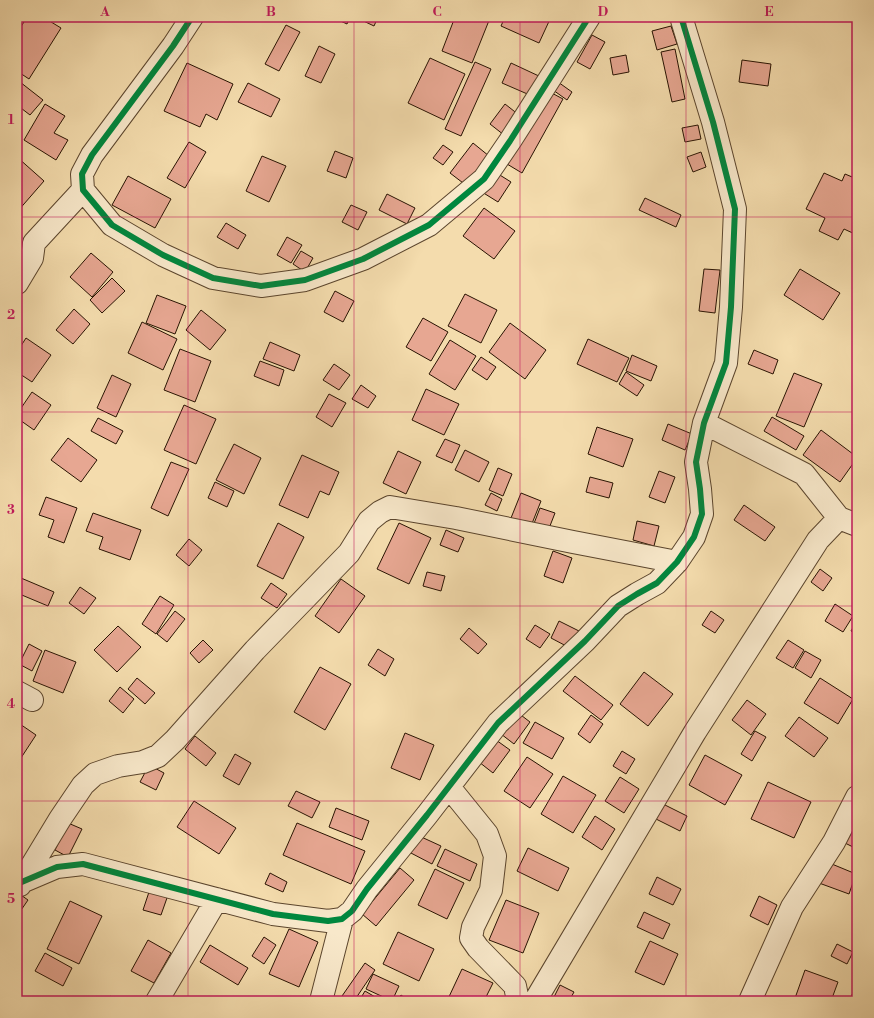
<svg xmlns="http://www.w3.org/2000/svg" width="874" height="1018" font-family="'Libre Bodoni',serif">
	<style>
		.building { fill: #e7a792; stroke: #281302 }
		.lines { fill: none; stroke-linecap: round; stroke-linejoin: round }
		.minor-casing { stroke: #5b452d; stroke-width: 24 }
		.minor { stroke: #f8e8ca; stroke-width: 22 }
		.cycleway-casing { stroke: #f8e8ca; stroke-width: 8 }
		.cycleway { stroke: #00873e; stroke-width: 6 }
		.grid { fill: none; stroke: #c2185b; stroke-width: 1; stroke-opacity: 0.55 }
		.neatline { fill: none; stroke: #c2185b; stroke-width: 1.5 }
		.grid-label { font-size: 13px; text-anchor: middle; font-weight: bold; fill: #c2185b }
	</style>
	<rect width="100%" height="100%" fill="#f4dcad"/>
	<filter id="stains"><feTurbulence type="fractalNoise" baseFrequency=".005" numOctaves="4"/><feColorMatrix values="0 0 0 0 .2 0 0 0 0 .09 0 0 0 0 .02 0 0 0 .5 -.17"/></filter>
	<radialGradient id="worn" r=".72"><stop offset=".6" stop-color="#630" stop-opacity="0"/><stop offset="1" stop-color="#630" stop-opacity=".3"/></radialGradient>
	<!-- building -->
	<path class="building" d="M 27,17 L 43,17 L 61,28 L 29,79 L 17,71 L 17,33 Z
		M 332,17 L 350,17 L 347,24 Z
		M 355,17 L 378,17 L 374,26 Z
		M 455,17 L 488,17 L 490,18 L 472,63 L 442,51 Z
		M 505,17 L 551,17 L 539,43 L 501,26 Z
		M 286,25 L 300,32 L 279,71 L 265,64 Z
		M 671,26 L 677,44 L 657,50 L 652,31 Z
		M 592,35 L 605,42 L 590,69 L 577,62 Z
		M 319,46 L 335,54 L 321,83 L 305,76 Z
		M 675,49 L 685,99 L 672,102 L 661,52 Z
		M 626,55 L 629,72 L 613,75 L 610,58 Z
		M 430,58 L 465,74 L 444,120 L 408,103 Z
		M 742,60 L 771,64 L 768,86 L 739,82 Z
		M 475,62 L 491,69 L 461,136 L 445,129 Z
		M 187,63 L 233,84 L 217,120 L 206,114 L 200,127 L 164,111 Z
		M 511,63 L 541,77 L 532,96 L 502,83 Z
		M 20,82 L 43,100 L 30,115 L 17,105 L 17,86 Z
		M 558,82 L 572,92 L 567,100 L 553,90 Z
		M 248,83 L 280,99 L 271,117 L 238,102 Z
		M 548,91 L 563,99 L 522,173 L 507,164 Z
		M 45,104 L 65,116 L 54,133 L 68,140 L 56,160 L 24,140 Z
		M 505,104 L 519,115 L 504,135 L 490,124 Z
		M 698,125 L 701,139 L 685,142 L 682,128 Z
		M 189,142 L 206,152 L 185,188 L 167,178 Z
		M 473,143 L 489,156 L 467,186 L 450,173 Z
		M 443,145 L 453,152 L 443,165 L 433,158 Z
		M 335,151 L 353,158 L 346,178 L 327,171 Z
		M 701,152 L 706,167 L 693,172 L 687,157 Z
		M 262,156 L 286,166 L 269,202 L 246,191 Z
		M 17,157 L 44,181 L 17,212 Z
		M 495,172 L 511,182 L 498,202 L 482,192 Z
		M 824,173 L 842,181 L 845,174 L 857,179 L 857,235 L 844,229 L 838,240 L 819,231 L 825,218 L 806,209 Z
		M 128,176 L 171,199 L 155,228 L 112,205 Z
		M 387,194 L 415,208 L 407,224 L 379,210 Z
		M 645,198 L 681,215 L 676,227 L 639,210 Z
		M 351,205 L 367,212 L 358,230 L 342,222 Z
		M 484,208 L 515,231 L 494,259 L 463,236 Z
		M 226,223 L 246,235 L 238,249 L 217,237 Z
		M 287,237 L 302,245 L 291,263 L 277,255 Z
		M 301,251 L 313,258 L 305,272 L 293,264 Z
		M 91,253 L 113,272 L 92,297 L 70,277 Z
		M 704,269 L 720,270 L 715,313 L 699,311 Z
		M 800,269 L 840,293 L 823,320 L 784,295 Z
		M 112,278 L 125,291 L 102,313 L 90,300 Z
		M 335,291 L 354,301 L 343,322 L 324,312 Z
		M 465,294 L 497,310 L 481,343 L 448,326 Z
		M 157,295 L 186,306 L 175,334 L 146,323 Z
		M 74,309 L 90,324 L 73,344 L 56,330 Z
		M 201,310 L 226,330 L 210,350 L 186,330 Z
		M 423,318 L 448,332 L 431,361 L 406,347 Z
		M 142,322 L 177,339 L 163,370 L 128,353 Z
		M 510,323 L 546,350 L 525,379 L 489,352 Z
		M 26,338 L 51,355 L 32,382 L 17,372 L 17,352 Z
		M 588,339 L 629,358 L 617,382 L 577,364 Z
		M 450,340 L 476,356 L 455,390 L 429,374 Z
		M 270,342 L 300,355 L 294,371 L 263,359 Z
		M 180,349 L 211,361 L 195,402 L 164,390 Z
		M 754,350 L 778,360 L 773,374 L 748,364 Z
		M 632,355 L 657,366 L 651,381 L 626,371 Z
		M 481,357 L 496,367 L 487,380 L 472,370 Z
		M 260,361 L 284,370 L 279,386 L 254,376 Z
		M 334,364 L 350,375 L 339,390 L 323,380 Z
		M 626,372 L 644,385 L 637,396 L 619,384 Z
		M 794,373 L 822,384 L 804,427 L 776,416 Z
		M 112,375 L 131,384 L 116,417 L 97,408 Z
		M 361,385 L 376,396 L 368,408 L 352,399 Z
		M 426,389 L 459,404 L 444,435 L 412,420 Z
		M 32,392 L 51,405 L 34,430 L 17,418 L 17,414 Z
		M 329,394 L 346,403 L 332,427 L 316,417 Z
		M 184,405 L 216,419 L 196,464 L 164,450 Z
		M 772,417 L 804,436 L 796,450 L 764,431 Z
		M 98,418 L 123,431 L 116,444 L 91,431 Z
		M 668,424 L 692,434 L 685,450 L 662,440 Z
		M 597,427 L 633,439 L 623,467 L 588,454 Z
		M 821,430 L 857,457 L 857,458 L 840,482 L 803,455 Z
		M 68,438 L 97,460 L 81,482 L 51,460 Z
		M 445,439 L 460,445 L 452,463 L 436,456 Z
		M 234,444 L 261,458 L 244,494 L 216,480 Z
		M 465,450 L 489,462 L 479,482 L 455,470 Z
		M 398,451 L 421,462 L 406,494 L 383,483 Z
		M 302,455 L 339,472 L 329,495 L 320,491 L 308,518 L 279,505 Z
		M 171,462 L 189,469 L 168,516 L 151,508 Z
		M 498,468 L 512,474 L 503,496 L 489,490 Z
		M 659,471 L 675,477 L 665,503 L 649,497 Z
		M 590,477 L 613,483 L 609,498 L 586,492 Z
		M 215,482 L 234,491 L 227,507 L 208,498 Z
		M 491,493 L 502,499 L 497,511 L 485,505 Z
		M 521,493 L 541,501 L 531,526 L 511,518 Z
		M 46,497 L 77,508 L 64,543 L 48,537 L 54,520 L 39,515 Z
		M 744,505 L 775,527 L 765,541 L 734,520 Z
		M 540,508 L 555,513 L 548,531 L 533,526 Z
		M 93,513 L 141,530 L 130,560 L 99,549 L 103,537 L 86,531 Z
		M 637,521 L 659,526 L 654,546 L 633,540 Z
		M 278,523 L 304,537 L 283,579 L 257,566 Z
		M 399,523 L 431,538 L 409,584 L 377,569 Z
		M 446,530 L 464,538 L 458,552 L 440,545 Z
		M 189,539 L 202,550 L 189,566 L 176,555 Z
		M 553,551 L 572,558 L 563,583 L 544,576 Z
		M 820,569 L 832,578 L 823,591 L 811,582 Z
		M 427,572 L 445,576 L 441,591 L 423,586 Z
		M 21,578 L 54,592 L 48,606 L 17,593 L 17,589 Z
		M 341,579 L 365,596 L 339,633 L 315,616 Z
		M 271,583 L 287,594 L 277,608 L 261,598 Z
		M 80,587 L 96,598 L 84,614 L 69,603 Z
		M 160,596 L 174,605 L 156,634 L 142,624 Z
		M 835,604 L 853,616 L 843,632 L 825,621 Z
		M 175,611 L 185,619 L 167,642 L 157,634 Z
		M 711,611 L 724,620 L 715,633 L 702,625 Z
		M 857,620 L 857,635 L 851,631 Z
		M 559,621 L 579,631 L 570,648 L 551,638 Z
		M 535,625 L 550,634 L 540,648 L 526,639 Z
		M 118,626 L 141,647 L 117,672 L 94,650 Z
		M 469,628 L 487,644 L 478,654 L 460,639 Z
		M 203,640 L 213,650 L 199,663 L 190,653 Z
		M 788,640 L 804,650 L 793,668 L 776,658 Z
		M 29,644 L 42,651 L 32,671 L 19,664 Z
		M 378,649 L 394,659 L 385,676 L 368,665 Z
		M 45,650 L 76,662 L 63,693 L 33,681 Z
		M 805,651 L 821,660 L 811,678 L 795,668 Z
		M 320,667 L 351,684 L 325,730 L 294,712 Z
		M 644,672 L 673,694 L 648,726 L 620,704 Z
		M 575,676 L 613,705 L 601,720 L 563,691 Z
		M 137,678 L 155,693 L 145,704 L 128,689 Z
		M 820,678 L 853,699 L 838,724 L 804,703 Z
		M 120,687 L 134,699 L 123,713 L 109,701 Z
		M 747,700 L 766,714 L 751,735 L 732,720 Z
		M 517,712 L 530,722 L 514,744 L 501,734 Z
		M 591,715 L 603,724 L 590,743 L 578,734 Z
		M 799,717 L 828,738 L 814,757 L 785,736 Z
		M 17,722 L 36,735 L 17,764 Z
		M 535,722 L 564,738 L 552,759 L 523,743 Z
		M 755,731 L 766,737 L 752,761 L 741,754 Z
		M 405,733 L 434,745 L 420,780 L 391,768 Z
		M 195,736 L 216,753 L 206,766 L 185,749 Z
		M 496,740 L 510,750 L 493,773 L 479,762 Z
		M 622,751 L 635,759 L 626,774 L 613,766 Z
		M 235,754 L 251,763 L 239,785 L 223,776 Z
		M 705,755 L 742,775 L 725,805 L 689,785 Z
		M 527,757 L 553,774 L 530,808 L 504,791 Z
		M 149,765 L 164,773 L 156,790 L 140,782 Z
		M 563,776 L 596,795 L 573,833 L 541,814 Z
		M 620,777 L 639,789 L 624,813 L 605,801 Z
		M 768,782 L 811,802 L 794,838 L 751,819 Z
		M 296,791 L 320,802 L 312,818 L 288,806 Z
		M 194,801 L 236,828 L 219,854 L 177,827 Z
		M 661,803 L 687,816 L 680,831 L 654,818 Z
		M 336,808 L 369,821 L 362,840 L 329,827 Z
		M 595,816 L 615,829 L 602,850 L 582,837 Z
		M 846,821 L 857,826 L 857,838 L 853,847 L 837,839 Z
		M 68,823 L 82,829 L 68,857 L 55,850 Z
		M 297,823 L 365,851 L 351,884 L 283,855 Z
		M 417,835 L 441,846 L 432,864 L 409,852 Z
		M 528,848 L 569,868 L 558,891 L 517,871 Z
		M 445,849 L 477,864 L 470,881 L 437,866 Z
		M 827,862 L 856,874 L 849,894 L 819,883 Z
		M 400,868 L 414,880 L 376,926 L 362,914 Z
		M 435,869 L 464,883 L 447,919 L 418,905 Z
		M 270,873 L 287,882 L 283,892 L 265,884 Z
		M 657,877 L 681,889 L 673,905 L 649,894 Z
		M 150,889 L 168,895 L 161,915 L 143,910 Z
		M 18,893 L 28,900 L 17,916 L 17,894 Z
		M 759,896 L 777,905 L 768,925 L 750,916 Z
		M 506,900 L 539,913 L 523,953 L 489,940 Z
		M 70,901 L 102,916 L 79,964 L 47,949 Z
		M 644,912 L 670,924 L 663,939 L 637,927 Z
		M 289,929 L 318,942 L 299,987 L 269,974 Z
		M 398,932 L 434,949 L 419,981 L 383,964 Z
		M 264,937 L 276,945 L 264,964 L 252,956 Z
		M 148,940 L 171,953 L 154,983 L 131,971 Z
		M 650,941 L 678,954 L 664,985 L 635,972 Z
		M 837,944 L 853,952 L 847,964 L 831,956 Z
		M 210,945 L 248,968 L 238,985 L 200,962 Z
		M 45,953 L 72,968 L 63,986 L 35,971 Z
		M 365,963 L 375,970 L 354,1001 L 350,1001 L 342,996 Z
		M 462,969 L 493,983 L 484,1001 L 447,1001 Z
		M 805,970 L 838,982 L 831,1001 L 794,1001 Z
		M 373,974 L 399,986 L 392,1001 L 366,989 Z
		M 857,984 L 857,1001 L 849,1001 Z
		M 560,985 L 574,992 L 569,1001 L 552,1001 Z
		M 365,991 L 382,1001 L 359,1001 Z
		M 401,995 L 409,1001 L 396,1001 Z
		M 110,996 L 117,1001 L 107,1001 Z"/>
	<g class="lines">
		<defs>
			<path id="minor" d="M 192,17 L 173,46 L 92,155 L 82,174 L 83,190 L 112,225 L 163,255 L 213,278 L 261,286 L 305,280 L 363,259 L 429,225 L 484,179 L 510,141 L 589,17
				M 17,283 L 32,258 L 34,243 L 83,190
				M 704,423 L 804,474 L 839,518 L 857,525
				M 17,692 L 32,700
				M 449,787 L 487,834 L 495,856 L 491,890 L 473,927 L 471,938 L 478,948 L 515,986 L 518,1001
				M 17,884 L 57,867 L 83,864 L 273,914 L 328,921 L 342,919 L 352,911 L 367,889 L 427,815 L 498,723 L 585,641 L 618,606 L 637,594 L 657,583 L 677,562 L 694,537 L 702,514 L 700,489 L 696,462 L 704,423 L 726,363 L 731,307 L 735,209 L 713,122 L 682,20 L 682,17
				M 20,885 L 60,819 L 83,785 L 95,774 L 118,766 L 143,762 L 158,756 L 175,740 L 255,650 L 349,553 L 369,521 L 380,512 L 390,507 L 456,518 L 573,542 L 677,562
				M 157,1001 L 217,899
				M 321,1001 L 342,919
				M 535,1001 L 695,732 L 818,540 L 839,518
				M 750,1001 L 792,907 L 834,842 L 857,797"/>
		</defs>
		<!-- minor casing -->
		<use href="#minor" class="minor-casing"/>
		<!-- minor -->
		<use href="#minor" class="minor"/>
		<defs>
			<path id="cycleway" d="M 192,17 L 173,46 L 92,155 L 82,174 L 83,190 L 112,225 L 163,255 L 213,278 L 261,286 L 305,280 L 363,259 L 429,225 L 484,179 L 510,141 L 589,17
				M 17,884 L 57,867 L 83,864 L 273,914 L 328,921 L 342,919 L 352,911 L 367,889 L 427,815 L 498,723 L 585,641 L 618,606 L 637,594 L 657,583 L 677,562 L 694,537 L 702,514 L 700,489 L 696,462 L 704,423 L 726,363 L 731,307 L 735,209 L 713,122 L 682,20 L 682,17"/>
		</defs>
		<!-- cycleway casing -->
		<use href="#cycleway" class="cycleway-casing"/>
		<!-- cycleway -->
		<use href="#cycleway" class="cycleway"/>
	</g>
	<!-- grid -->
	<path class="grid" d="M 188,17 L 188,1001M 354,17 L 354,1001M 520,17 L 520,1001M 686,17 L 686,1001M 17,217 L 857,217M 17,412 L 857,412M 17,606 L 857,606M 17,801 L 857,801"/>
	<!-- margin -->
	<rect width="874" height="1018" fill="none" stroke="#f4dcad" stroke-width="44"/>
	<rect x="22" y="22" width="830" height="974" class="neatline"/>
	<g class="grid-label">
		<text x="105" y="16">A</text>
		<text x="271" y="16">B</text>
		<text x="437" y="16">C</text>
		<text x="603" y="16">D</text>
		<text x="769" y="16">E</text>
		<text x="11" y="124">1</text>
		<text x="11" y="319">2</text>
		<text x="11" y="514">3</text>
		<text x="11" y="708">4</text>
		<text x="11" y="903">5</text>
	</g>
	<rect width="100%" height="100%" filter="url(#stains)"/>
	<rect width="100%" height="100%" fill="url(#worn)"/>
</svg>
